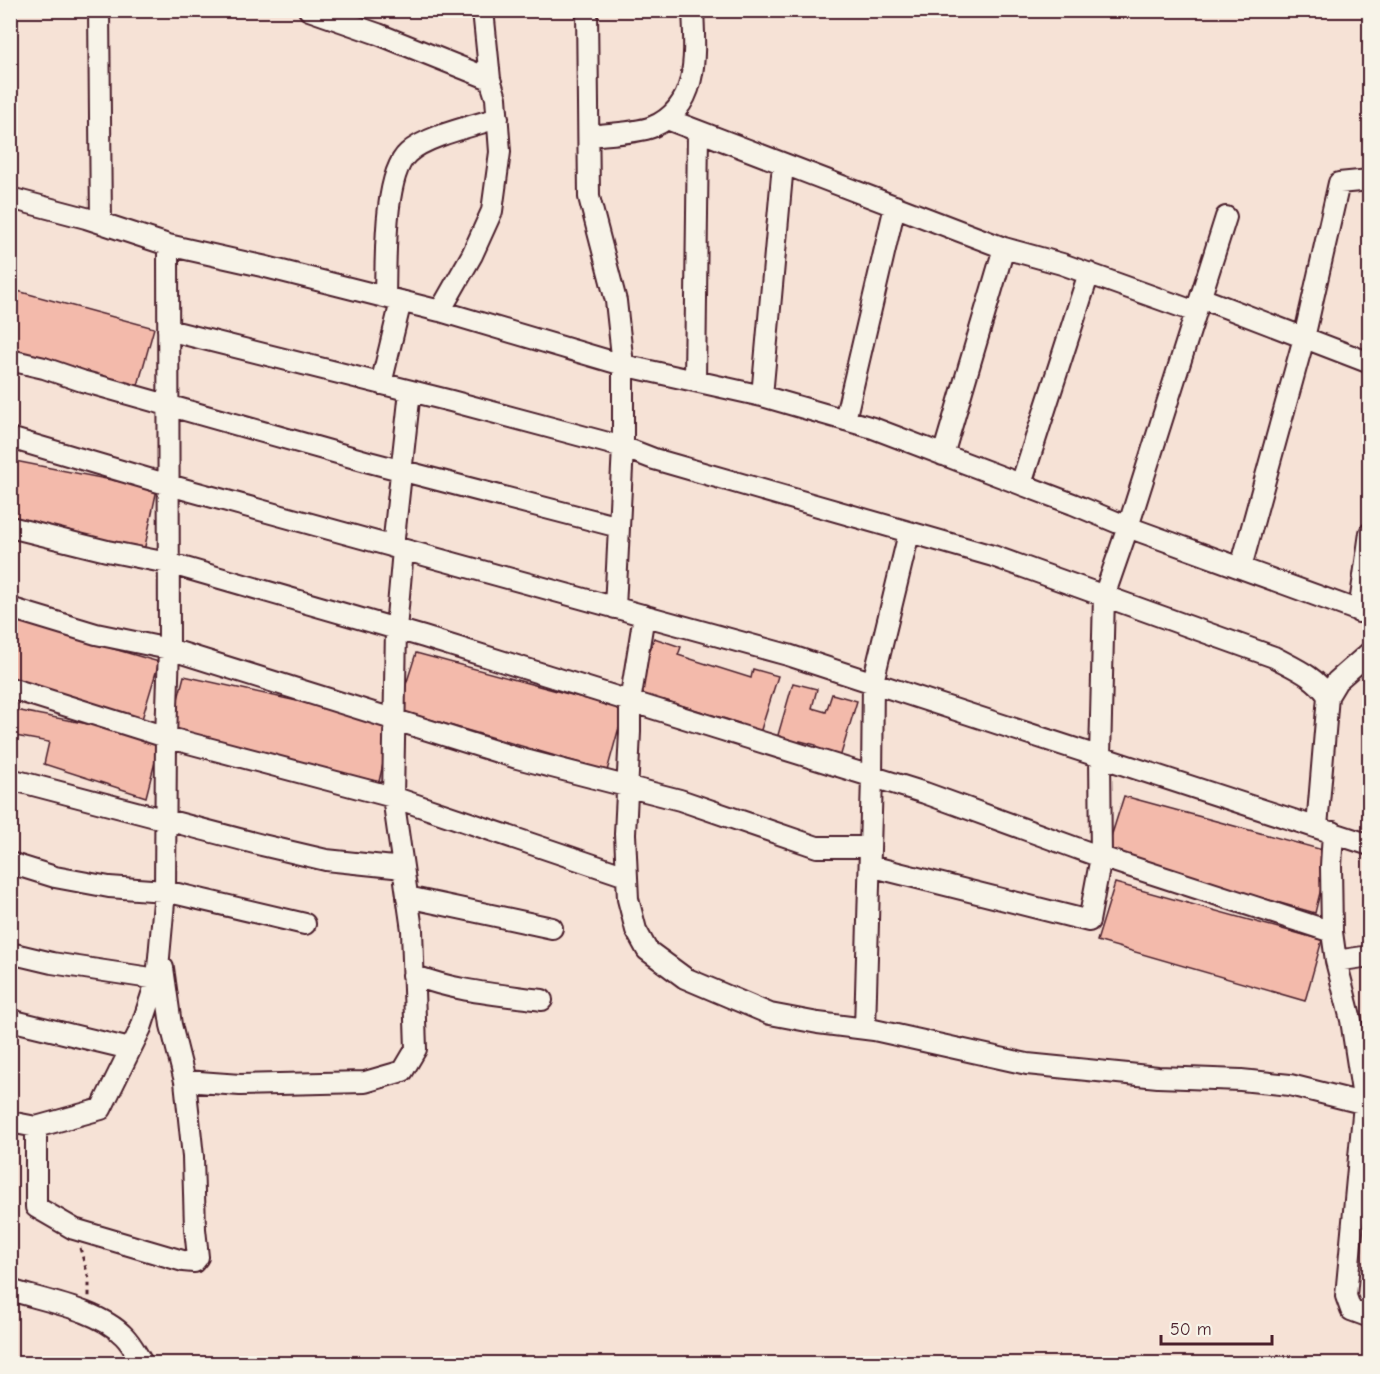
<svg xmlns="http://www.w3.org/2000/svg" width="1380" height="1374" font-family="'Comic Neue',sans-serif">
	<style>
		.building { fill: #f3baab; stroke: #4a1f2b; stroke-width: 1.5 }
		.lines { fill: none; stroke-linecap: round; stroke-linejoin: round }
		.minor-casing { stroke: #4a1f2b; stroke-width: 24 }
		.path { stroke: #4a1f2b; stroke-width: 3; stroke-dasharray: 4.5 4.5; stroke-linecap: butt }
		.minor { stroke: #f7f3e8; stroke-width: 20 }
	</style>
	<rect width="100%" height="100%" fill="#f6e2d6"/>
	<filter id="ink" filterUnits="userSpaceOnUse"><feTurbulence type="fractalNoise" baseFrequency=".0167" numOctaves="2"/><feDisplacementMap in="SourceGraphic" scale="12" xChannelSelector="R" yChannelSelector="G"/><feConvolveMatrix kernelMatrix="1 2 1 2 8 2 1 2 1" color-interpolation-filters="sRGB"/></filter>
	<g filter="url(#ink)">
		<!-- building -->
		<path class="building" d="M 10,289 L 154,328 L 137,389 L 10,352 Z
			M 10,460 L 157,489 L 144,551 L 10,522 Z
			M 10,619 L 159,662 L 142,719 L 10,682 Z
			M 654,638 L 681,647 L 678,655 L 751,678 L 753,669 L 778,676 L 759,736 L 736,730 L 739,723 L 664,700 L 662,707 L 635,698 Z
			M 416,653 L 624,709 L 607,771 L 398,710 Z
			M 184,676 L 392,722 L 379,782 L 169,734 Z
			M 793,683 L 817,689 L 812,708 L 826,712 L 832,694 L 857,701 L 839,761 L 814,753 L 816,745 L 800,741 L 798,749 L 776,742 Z
			M 10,709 L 161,738 L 146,797 L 44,764 L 49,742 L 10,735 Z
			M 1124,796 L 1330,852 L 1315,913 L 1106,853 Z
			M 1115,883 L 1322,940 L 1305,1001 L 1097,941 Z"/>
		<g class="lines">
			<defs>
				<path id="minor" d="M 99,10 L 101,223
					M 309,10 L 378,34 L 490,79
					M 587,10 L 589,197 L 616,301 L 623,365 L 623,447 L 615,608
					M 667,119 L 1004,248 L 1062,264 L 1196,312
					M 589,136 C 606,134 637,133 652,127 C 700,107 695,54 693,10
					M 10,198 L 86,218 L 168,245 L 262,266 L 440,311 L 623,365 L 762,396 L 873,428 L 1073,504 L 1128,527 L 1370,615
					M 385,297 C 386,264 383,175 408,153 C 426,136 473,126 498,118
					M 1201,298 L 1370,363
					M 440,311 L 472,255 L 492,211 L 500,152 L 496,98 L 490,79 L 483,10
					M 168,330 L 451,401 L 623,447 L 654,459 L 993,556 L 1274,657 C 1294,668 1315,676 1328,696
					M 10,360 L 44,368 L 82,381 L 369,462 L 619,527
					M 695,381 L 698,131
					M 381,384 L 401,301
					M 762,396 L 783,164
					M 845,420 L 895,206
					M 10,438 L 169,485 L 788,655 L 1370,845
					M 943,455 L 1004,248
					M 1021,484 L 1089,273
					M 10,527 L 107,551 L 168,563 L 424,637 L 925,793 L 1101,857 L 1332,932
					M 393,547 L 410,391
					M 1241,567 L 1304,338 L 1339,183 L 1370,180
					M 10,608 L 96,634 L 169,649 L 517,758 L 680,800 L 817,847 L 870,847
					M 1359,612 L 1370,533
					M 644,615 L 630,702 L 630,732 L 625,834 L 628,899 L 636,930 L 647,950 L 685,978 L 770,1014 L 818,1023 L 874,1030 L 1027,1064 L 1158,1077 L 1241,1080 L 1290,1085 L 1370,1105
					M 10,688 L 166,737 L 393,797 L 626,876
					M 10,779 L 262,845 L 326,860 L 403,868
					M 1317,827 L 1328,696 L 1337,681 L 1370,652
					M 1333,832 L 1331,866 L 1332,932 L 1336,961 L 1351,1020 L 1364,1104 L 1346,1296 L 1351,1310 L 1370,1317
					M 10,863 L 55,877 L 109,887 L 165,891 L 305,924
					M 870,866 L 1089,921 L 1101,857 L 1100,756 L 1104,596 L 1128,527 L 1226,217
					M 407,897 L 552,928
					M 10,953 L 52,963 L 157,979
					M 1336,961 L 1370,956
					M 163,968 L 171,1025 L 185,1081 L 240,1085 L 365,1082 L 403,1071 L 416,1049 L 412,930 L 393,797 L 396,629 L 403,550
					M 413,975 C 458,992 496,994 542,1000
					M 10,1020 L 130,1049
					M 865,1029 L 872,777 L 873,682 L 909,533
					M 10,1122 L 36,1127 L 101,1109 L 141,1028 L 157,979 L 165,891 L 166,737 L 169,649 L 168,245
					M 36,1127 L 36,1207 L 74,1229 L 183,1261 L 194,1262 L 198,1257 L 195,1229 L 193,1157 L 185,1081
					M 10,1290 C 45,1301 99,1310 124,1336 C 132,1344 137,1355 143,1364"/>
			</defs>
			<!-- minor casing -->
			<use href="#minor" class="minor-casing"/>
			<!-- path -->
			<path class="path" d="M 80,1248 L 89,1279 L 89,1297"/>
			<!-- minor -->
			<use href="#minor" class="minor"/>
		</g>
	</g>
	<!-- margin -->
	<rect width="1380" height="1374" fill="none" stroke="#f7f3e8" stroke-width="36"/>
	<rect x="18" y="18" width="1344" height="1338" fill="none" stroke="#4a1f2b" stroke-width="2" filter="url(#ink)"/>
	<!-- scale -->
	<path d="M1161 1335v9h111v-9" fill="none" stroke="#4a1f2b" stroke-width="3"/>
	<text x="1170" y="1335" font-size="18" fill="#4a1f2b" stroke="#f7f3e8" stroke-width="4.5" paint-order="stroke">50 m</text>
</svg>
